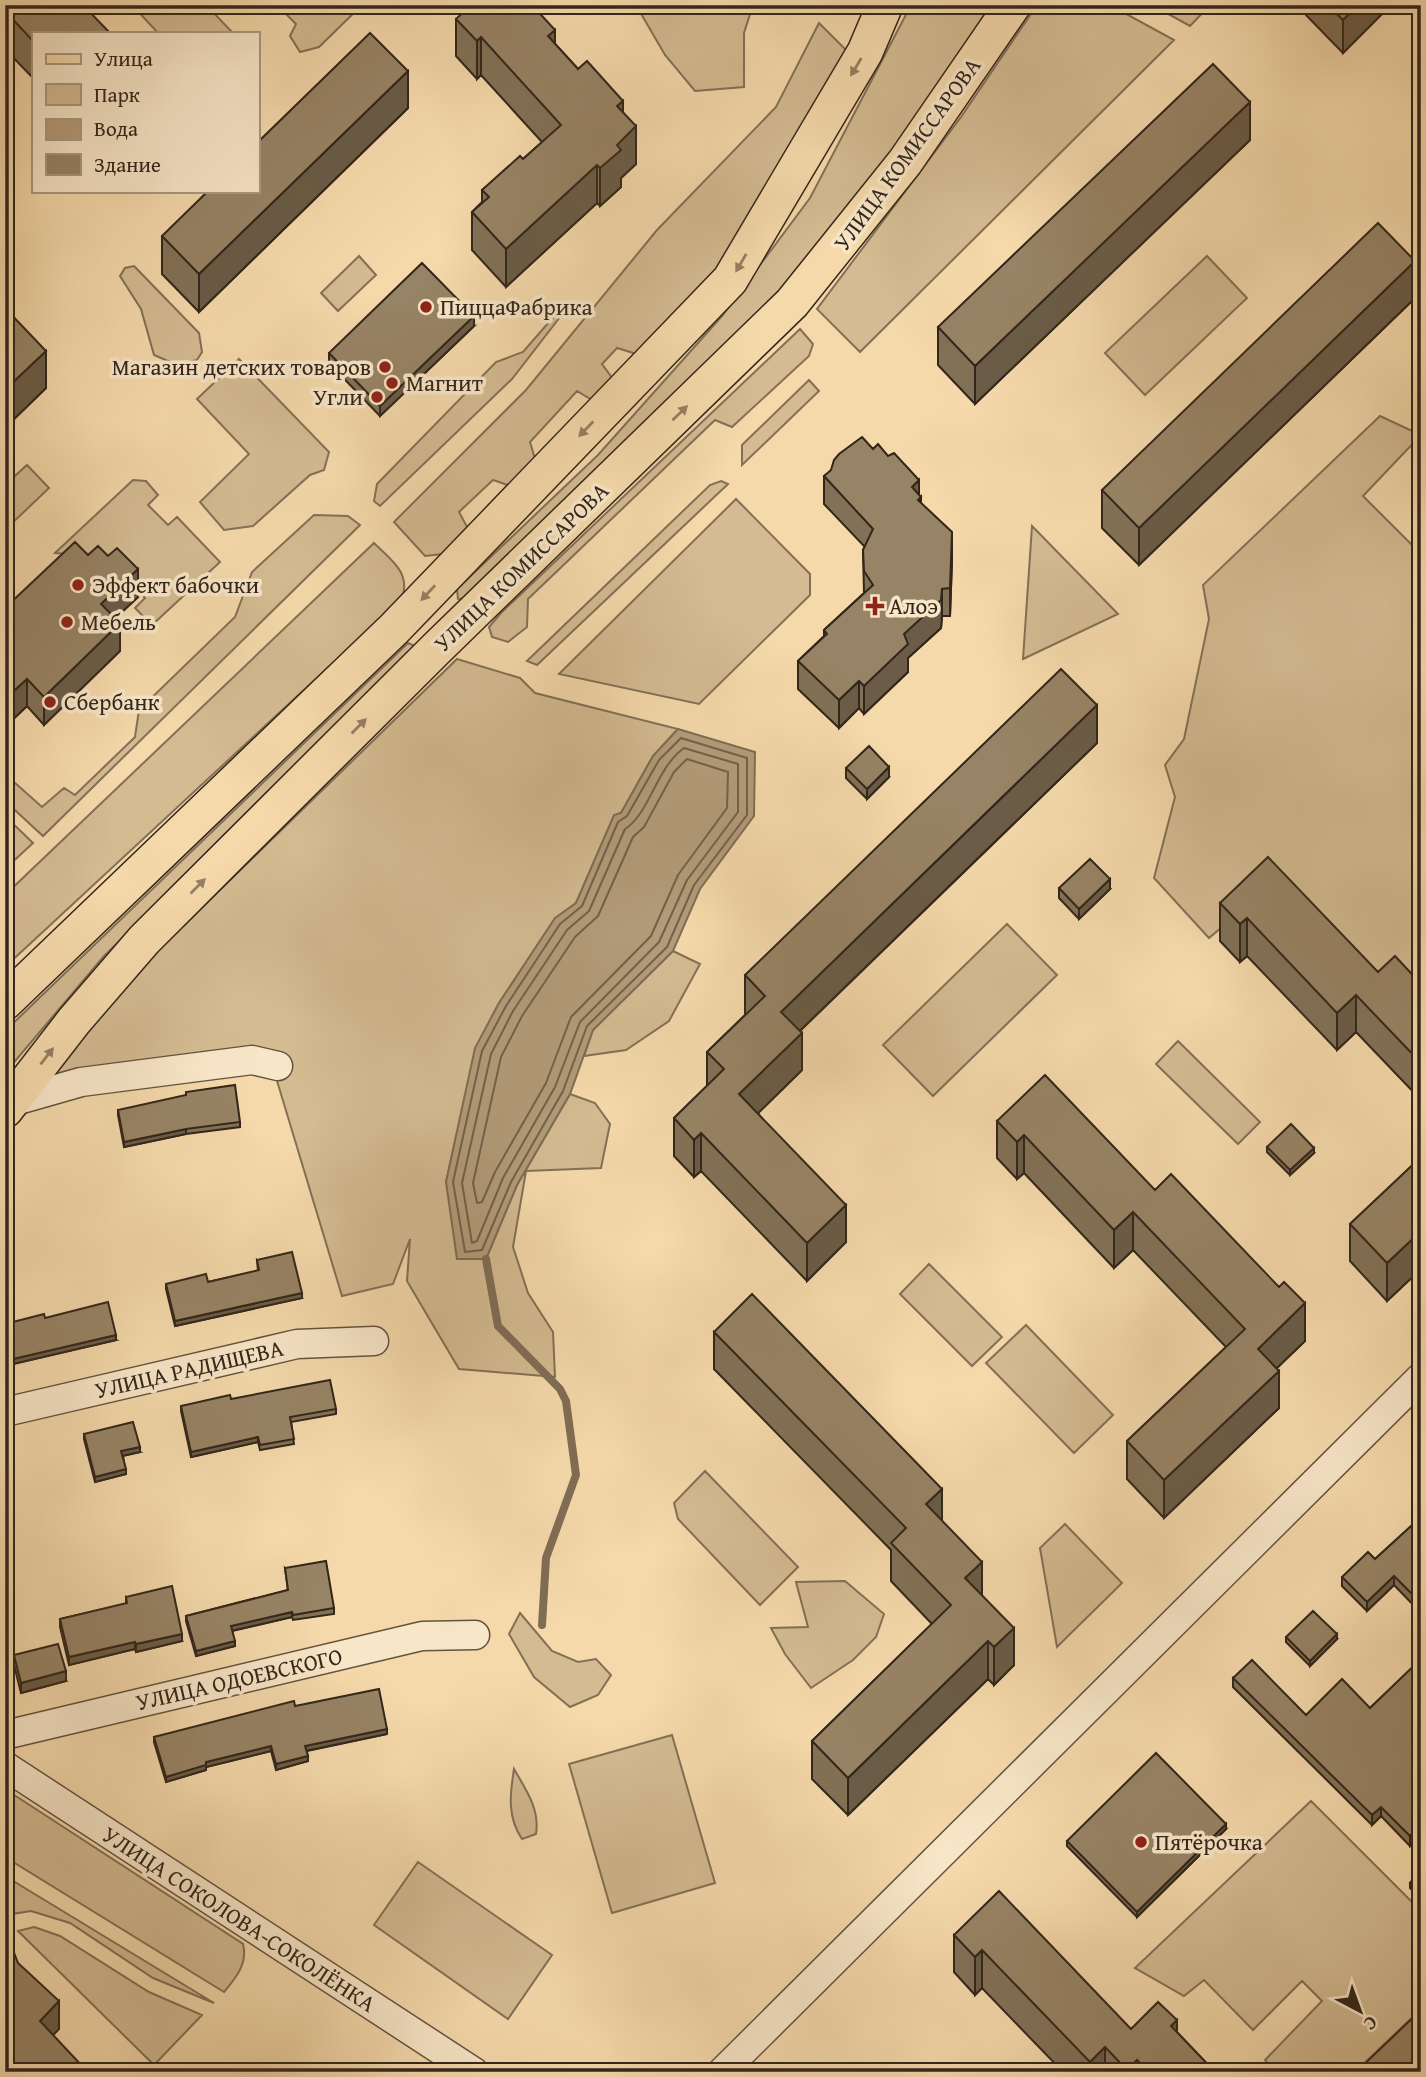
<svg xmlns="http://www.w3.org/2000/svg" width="1426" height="2077" font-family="'Gentium Book Plus',serif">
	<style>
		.green { fill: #d4bb92; stroke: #837056; stroke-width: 2 }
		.water { fill: #b39c7a; stroke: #7f6d54; stroke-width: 2 }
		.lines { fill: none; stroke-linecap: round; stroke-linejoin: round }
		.shore { stroke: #72614a; stroke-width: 2 }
		.stream { stroke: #7f6d54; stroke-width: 8 }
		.minor-casing { stroke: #63533e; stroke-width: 31 }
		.major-casing { stroke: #32261a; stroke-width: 38 }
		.minor { stroke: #f8e6c8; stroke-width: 28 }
		.major { stroke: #f5d9ab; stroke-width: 35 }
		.wall { fill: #827157; stroke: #32261a; stroke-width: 2 }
		.shaded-wall { fill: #6a5c47; stroke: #32261a; stroke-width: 2 }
		.building { fill: #978365; stroke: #32261a; stroke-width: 2 }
		.oneway { fill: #948062 }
		.poi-dot { fill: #8f2418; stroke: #f8e6c8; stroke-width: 2.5 }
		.labels { text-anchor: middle; stroke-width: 7; stroke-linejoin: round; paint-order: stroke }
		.street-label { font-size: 23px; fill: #32261a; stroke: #f8e6c8 }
		.poi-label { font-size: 23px; fill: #32261a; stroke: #f8e6c8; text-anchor: start }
	</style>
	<rect width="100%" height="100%" fill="#f5d9ab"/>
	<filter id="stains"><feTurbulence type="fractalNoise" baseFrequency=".00286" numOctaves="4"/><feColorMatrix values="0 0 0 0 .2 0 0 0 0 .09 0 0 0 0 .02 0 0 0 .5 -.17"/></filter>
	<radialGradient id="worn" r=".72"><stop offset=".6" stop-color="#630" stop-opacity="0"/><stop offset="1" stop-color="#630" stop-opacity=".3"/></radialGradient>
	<!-- green -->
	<path class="green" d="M 132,5 L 206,5 L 233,33 L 158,33 Z
		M 277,5 L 362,5 L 319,47 L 300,52 L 290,36 L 296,24 Z
		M 636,5 L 753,5 L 744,33 L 744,87 L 695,91 L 665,55 Z
		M 911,5 L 991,5 L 892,153 L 776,296 L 470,598 L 458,599 L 457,589 L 598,455 L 722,316 L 810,198 Z
		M 1037,5 L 1110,5 L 1174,40 L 860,352 L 817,309 L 961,117 Z
		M 1152,5 L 1210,5 L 1190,26 Z
		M 819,23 L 847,51 L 738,246 L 640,355 L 617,348 L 602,364 L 615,382 L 597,403 L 577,391 L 530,442 L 537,465 L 516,488 L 493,480 L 459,512 L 471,534 L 452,553 L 425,556 L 394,522 L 526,390 L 657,230 L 776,107 Z
		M 359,256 L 376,275 L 338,311 L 321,293 Z
		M 1207,256 L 1247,298 L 1145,395 L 1105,353 Z
		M 134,266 L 199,333 L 202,352 L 197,360 L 177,365 L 154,355 L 141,309 L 120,276 L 125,268 Z
		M 567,308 L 512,379 L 380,506 L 374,501 L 377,484 L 496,362 L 523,352 L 556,314 Z
		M 800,329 L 813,344 L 809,356 L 732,427 L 715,420 L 528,599 L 527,627 L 508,642 L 492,637 L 489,627 L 501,613 Z
		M 239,359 L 329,452 L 324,470 L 310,475 L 253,526 L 224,530 L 200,502 L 249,454 L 197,399 Z
		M 809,380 L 819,391 L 742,465 L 742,445 Z
		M 1380,416 L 1421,435 L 1363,496 L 1421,554 L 1421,1001 L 1379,997 L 1273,884 L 1209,938 L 1154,878 L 1175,797 L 1165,765 L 1184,739 L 1209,619 L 1203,585 Z
		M 27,465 L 49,488 L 7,528 L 5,525 L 5,485 Z
		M 133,480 L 146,481 L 158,495 L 148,505 L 168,525 L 177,517 L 220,562 L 152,625 L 135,608 L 145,598 L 108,558 L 55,553 Z
		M 721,481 L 728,484 L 537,665 L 527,661 L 710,485 Z
		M 736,499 L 810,574 L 810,595 L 699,704 L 559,674 Z
		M 314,515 L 348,516 L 360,525 L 43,836 L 5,801 L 5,774 L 42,807 L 64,788 L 75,795 L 135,737 L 139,710 L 235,617 L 252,572 Z
		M 1032,526 L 1118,614 L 1023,659 Z
		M 374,543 C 391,560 411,572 402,599 L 5,967 L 5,895 Z
		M 408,643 L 417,647 L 418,653 L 104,956 L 5,1073 L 5,1031 Z
		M 457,659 L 520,678 L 535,693 L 678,729 L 653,756 L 621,813 L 614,816 L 576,903 L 555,919 L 499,1003 L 476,1048 L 446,1182 L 486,1259 L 517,1185 L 570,1094 L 595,1103 L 610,1124 L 601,1168 L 526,1171 L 513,1247 L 528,1293 L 553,1332 L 555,1377 L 459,1369 L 407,1281 L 410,1239 L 393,1284 L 342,1296 L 268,1051 L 51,1079 L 101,1006 Z
		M 5,816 L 33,843 L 5,869 Z
		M 1007,924 L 1057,975 L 933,1096 L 883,1045 Z
		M 673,951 L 700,964 L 669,1021 L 626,1050 L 584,1056 L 593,1030 Z
		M 1178,1041 L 1260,1122 L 1238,1144 L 1156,1064 Z
		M 929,1264 L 1002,1337 L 972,1366 L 900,1294 Z
		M 1026,1325 L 1113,1415 L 1074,1453 L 986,1363 Z
		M 705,1471 L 798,1567 L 760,1605 L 678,1519 L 674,1503 Z
		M 1065,1524 L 1122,1583 L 1057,1647 L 1040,1548 Z
		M 845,1581 L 884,1614 L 876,1637 L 853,1660 L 811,1688 L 785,1654 L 771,1628 L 808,1627 L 796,1582 Z
		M 520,1613 L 552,1651 L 578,1662 L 596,1659 L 611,1675 L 598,1695 L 570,1707 L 534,1677 L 509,1634 Z
		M 672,1735 L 715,1883 L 612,1913 L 569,1764 Z
		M 514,1769 C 526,1790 540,1809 536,1834 L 522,1839 C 507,1817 510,1794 514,1769 Z
		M 5,1789 L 243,1944 C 248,1963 236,1978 224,1992 L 5,1857 Z
		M 1311,1801 L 1421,1911 L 1421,2009 L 1355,2072 L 1276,2072 L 1265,2060 L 1322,2001 L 1302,1981 L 1253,2030 L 1204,1980 L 1184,1996 L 1135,1968 Z
		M 418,1862 L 552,1955 L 508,2019 L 374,1925 Z
		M 5,1876 L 214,2003 L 153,1978 L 70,1923 L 31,1911 L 5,1915 Z
		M 34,1927 L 60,1936 L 149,1992 L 202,2015 L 154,2065 L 18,1931 Z"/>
	<!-- water -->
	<path class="water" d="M 678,729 L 755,752 L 754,816 L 700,889 L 673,951 L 593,1030 L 570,1094 L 517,1185 L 486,1259 L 457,1259 L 446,1182 L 475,1048 L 499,1003 L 555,918 L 576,903 L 614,815 L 621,813 L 653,756 Z"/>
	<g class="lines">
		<!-- shore -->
		<path class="shore" d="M 681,738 L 747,758 L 747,815 L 694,885 L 667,947 L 587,1026 L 563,1091 L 511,1182 L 482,1250 L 465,1252 L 453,1182 L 482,1051 L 506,1006 L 560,924 L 582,906 L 618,822 L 627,816 L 659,760 Z
			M 684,748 L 738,764 L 738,812 L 687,880 L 659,942 L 580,1022 L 555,1087 L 503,1178 L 477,1241 L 472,1243 L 462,1183 L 491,1054 L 513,1011 L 567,930 L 589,911 L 625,829 C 650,813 656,768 684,748 Z
			M 687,759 L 728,772 L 727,808 L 678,875 L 651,936 L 571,1017 L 546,1083 L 495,1172 L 482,1202 L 477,1203 L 473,1183 L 501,1057 L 522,1016 L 575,937 L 598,916 L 633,837 L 644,827 L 674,772 Z"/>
		<!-- stream -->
		<path class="stream" d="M 486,1259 L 498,1326 L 560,1389 L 566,1401 L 576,1475 L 546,1558 L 542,1625"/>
		<defs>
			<path id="minor" d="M 11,1102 L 81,1082 L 252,1060 L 278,1066
				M 5,1412 L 297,1344 L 374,1341
				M 5,1735 L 422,1636 L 475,1635
				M 5,1766 L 474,2072
				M 722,2072 L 1421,1377"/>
			<path id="major" d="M 5,1002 L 394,629 L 730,280 L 865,52 L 885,5
				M 5,1110 L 74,1021 L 144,940 L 437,648 L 792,303 L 905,162 L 1013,5"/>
		</defs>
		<!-- minor casing -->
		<use href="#minor" class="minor-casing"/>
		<!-- major casing -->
		<use href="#major" class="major-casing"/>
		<!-- minor -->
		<use href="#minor" class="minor"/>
		<!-- major -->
		<use href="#major" class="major"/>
	</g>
	<!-- wall -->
	<path class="wall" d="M 5,5 L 33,33 L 33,78 L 5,49 Z
		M 1306,5 L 1391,5 L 1343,53 L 1306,15 Z
		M 456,19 L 555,44 L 578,69 L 623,112 L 636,164 L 621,178 L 621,187 L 600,206 L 597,203 L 506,287 L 472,250 L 472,212 L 482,202 L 482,190 L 523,159 L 542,142 L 481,75 L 477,79 L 456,56 Z
		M 408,108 L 199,312 L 162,274 L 162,236 Z
		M 1250,140 L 975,404 L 938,365 L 938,327 Z
		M 1415,298 L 1139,565 L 1102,528 L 1102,490 Z
		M 5,308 L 46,388 L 9,424 L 5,420 Z
		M 474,326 L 380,416 L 329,363 L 329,353 Z
		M 873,449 L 919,495 L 921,503 L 952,560 L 950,616 L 942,616 L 941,628 L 908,658 L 908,672 L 864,714 L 859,708 L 839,728 L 798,689 L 798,661 L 824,636 L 824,630 L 864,593 L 863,550 L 865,547 L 824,504 L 824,476 Z
		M 1421,500 L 1421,544 L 1413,536 L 1413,508 Z
		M 88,555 L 138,597 L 115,618 L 120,651 L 44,725 L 27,706 L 5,727 L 5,608 Z
		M 1097,743 L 800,1031 L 802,1070 L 758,1113 L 846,1242 L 807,1281 L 701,1171 L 694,1177 L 674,1156 L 674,1118 L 707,1086 L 707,1052 L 746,1014 L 745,1013 L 745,975 Z
		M 846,768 L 889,777 L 867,799 L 846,778 Z
		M 1059,888 L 1110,889 L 1079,919 L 1059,898 Z
		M 1220,903 L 1378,972 L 1421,984 L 1421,1100 L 1356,1032 L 1337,1050 L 1247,956 L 1240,962 L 1220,941 Z
		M 118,1110 L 240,1122 L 240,1127 L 186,1134 L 124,1147 L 118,1115 Z
		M 997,1121 L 1155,1190 L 1305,1341 L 1277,1368 L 1279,1408 L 1164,1518 L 1127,1479 L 1127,1441 L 1226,1347 L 1133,1250 L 1114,1268 L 1024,1173 L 1017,1179 L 997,1158 Z
		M 1267,1147 L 1314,1153 L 1290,1175 L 1267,1152 Z
		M 1421,1157 L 1421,1269 L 1387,1301 L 1350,1261 L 1350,1224 Z
		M 257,1260 L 302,1298 L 175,1326 L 166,1289 L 166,1284 L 208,1282 L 258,1271 Z
		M 45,1318 L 116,1340 L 13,1364 L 5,1332 L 5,1324 Z
		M 714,1332 L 942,1521 L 982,1596 L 1014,1665 L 994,1685 L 988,1679 L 848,1815 L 812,1779 L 812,1741 L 932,1624 L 891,1581 L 891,1550 L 714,1369 Z
		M 231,1399 L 336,1409 L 336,1414 L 291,1422 L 294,1444 L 260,1450 L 258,1442 L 191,1457 L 181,1411 L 181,1406 Z
		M 84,1434 L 140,1452 L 123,1456 L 126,1474 L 95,1482 L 84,1439 Z
		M 1421,1517 L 1421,1613 L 1394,1585 L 1367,1611 L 1342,1586 L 1342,1577 L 1375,1559 Z
		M 285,1568 L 334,1608 L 334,1614 L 293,1620 L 292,1617 L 232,1631 L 235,1646 L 196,1656 L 186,1621 L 186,1616 L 288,1590 Z
		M 126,1597 L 182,1641 L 136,1652 L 135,1649 L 69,1665 L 60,1627 L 60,1619 L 126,1604 Z
		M 1286,1637 L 1337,1639 L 1310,1666 L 1286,1642 Z
		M 14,1655 L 66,1681 L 21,1693 L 14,1665 Z
		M 1421,1659 L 1421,1835 L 1410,1846 L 1381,1816 L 1372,1825 L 1233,1687 L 1233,1678 L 1306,1715 L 1370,1708 Z
		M 295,1706 L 387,1734 L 307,1751 L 308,1761 L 276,1770 L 271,1751 L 206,1767 L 206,1770 L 166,1782 L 154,1742 L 154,1737 Z
		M 1226,1829 L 1137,1917 L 1067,1846 L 1067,1841 Z
		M 1421,1871 L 1421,1898 L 1410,1888 L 1410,1883 Z
		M 954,1935 L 1131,2029 L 1177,2032 L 1215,2072 L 1063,2072 L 982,1988 L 975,1995 L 954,1972 Z"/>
	<!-- shaded-wall -->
	<path class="shaded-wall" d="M 1358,5 L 1391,5 L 1343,53 L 1343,20 Z
		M 555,30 L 555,68 L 548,36 Z
		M 481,37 L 481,75 L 477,79 L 477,41 Z
		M 408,71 L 408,108 L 199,312 L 199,274 Z
		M 623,101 L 623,138 L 636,126 L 636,164 L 621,178 L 621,187 L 600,206 L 600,168 L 617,106 Z
		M 1250,102 L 1250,140 L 975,404 L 975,366 Z
		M 597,165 L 597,203 L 506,287 L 506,249 Z
		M 1415,261 L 1415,298 L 1139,565 L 1139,528 Z
		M 474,316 L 474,326 L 380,416 L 380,406 Z
		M 46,351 L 46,388 L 9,424 L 9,386 Z
		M 919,480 L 919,500 L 921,497 L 921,525 L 912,487 Z
		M 952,532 L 952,560 L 950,616 L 950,588 Z
		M 138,569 L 138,597 L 101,632 L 101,604 Z
		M 942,589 L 942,616 L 941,628 L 908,658 L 908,672 L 864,714 L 864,686 L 904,634 Z
		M 120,623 L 120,651 L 44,725 L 44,697 Z
		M 27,679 L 27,706 L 5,727 L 5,699 Z
		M 859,681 L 859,708 L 839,728 L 839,700 Z
		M 1097,705 L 1097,743 L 781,1049 L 781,1012 Z
		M 889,767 L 889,777 L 867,799 L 867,789 Z
		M 1110,879 L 1110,889 L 1079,919 L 1079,909 Z
		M 1247,918 L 1247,956 L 1240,962 L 1240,924 Z
		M 1356,995 L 1356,1032 L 1337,1050 L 1337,1013 Z
		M 802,1033 L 802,1070 L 739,1132 L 739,1094 Z
		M 186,1129 L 186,1134 L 124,1147 L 124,1142 Z
		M 701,1133 L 701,1171 L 694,1177 L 694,1140 Z
		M 1024,1135 L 1024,1173 L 1017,1179 L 1017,1142 Z
		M 1314,1148 L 1314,1153 L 1290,1175 L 1290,1170 Z
		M 846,1205 L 846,1242 L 807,1281 L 807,1243 Z
		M 1133,1212 L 1133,1250 L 1114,1268 L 1114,1230 Z
		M 1421,1231 L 1421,1269 L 1387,1301 L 1387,1263 Z
		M 302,1293 L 302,1298 L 175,1326 L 175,1321 Z
		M 1305,1303 L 1305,1341 L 1258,1386 L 1258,1349 Z
		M 116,1335 L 116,1340 L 13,1364 L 13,1359 Z
		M 1279,1371 L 1279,1408 L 1164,1518 L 1164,1480 Z
		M 258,1437 L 258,1442 L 191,1457 L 191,1452 Z
		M 140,1447 L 140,1452 L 121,1456 L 121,1451 Z
		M 126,1469 L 126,1474 L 95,1482 L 95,1477 Z
		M 942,1489 L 942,1526 L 926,1504 Z
		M 982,1562 L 982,1600 L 965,1578 Z
		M 1394,1576 L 1394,1585 L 1367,1611 L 1367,1602 Z
		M 292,1612 L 292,1617 L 231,1631 L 231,1626 Z
		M 1014,1628 L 1014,1665 L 994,1685 L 994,1647 Z
		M 182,1634 L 182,1641 L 136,1652 L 136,1644 Z
		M 1337,1634 L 1337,1639 L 1310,1666 L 1310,1661 Z
		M 235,1641 L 235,1646 L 196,1656 L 196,1651 Z
		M 988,1641 L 988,1679 L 848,1815 L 848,1778 Z
		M 135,1642 L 135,1649 L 69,1665 L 69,1657 Z
		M 66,1671 L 66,1681 L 21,1693 L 21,1683 Z
		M 387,1729 L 387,1734 L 305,1751 L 305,1746 Z
		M 271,1746 L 271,1751 L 206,1767 L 206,1770 L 166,1782 L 166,1777 L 206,1762 Z
		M 308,1756 L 308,1761 L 276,1770 L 276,1764 Z
		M 1381,1807 L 1381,1816 L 1372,1825 L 1372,1815 Z
		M 1226,1824 L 1226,1829 L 1137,1917 L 1137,1912 Z
		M 1421,1826 L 1421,1835 L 1410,1846 L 1410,1836 Z
		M 982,1950 L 982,1988 L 975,1995 L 975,1957 Z
		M 59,2001 L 59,2029 L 40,2049 L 40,2021 Z
		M 1177,2020 L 1177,2058 L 1171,2026 Z
		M 1105,2047 L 1105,2072 L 1090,2072 L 1090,2062 Z
		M 1137,2060 L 1137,2072 L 1127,2072 L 1127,2070 Z"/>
	<!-- building -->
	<path class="building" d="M 5,5 L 83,5 L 110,33 L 33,33 L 33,41 L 5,11 Z
		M 471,5 L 532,5 L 555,30 L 548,36 L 578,69 L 587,61 L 623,101 L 617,106 L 636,126 L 617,145 L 621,150 L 600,168 L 597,165 L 506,249 L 472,212 L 489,197 L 482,190 L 520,156 L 523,159 L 561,125 L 481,37 L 477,41 L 456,19 Z
		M 1328,5 L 1358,5 L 1343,20 Z
		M 370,33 L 408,71 L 199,274 L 162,236 L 208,191 L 257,191 L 257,143 Z
		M 1213,64 L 1250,102 L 975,366 L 938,327 Z
		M 1378,223 L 1415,261 L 1139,528 L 1102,490 Z
		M 422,263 L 474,316 L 380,406 L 329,353 Z
		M 5,308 L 46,351 L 9,386 L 5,382 Z
		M 862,437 L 873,449 L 878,444 L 888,456 L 894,453 L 919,480 L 912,487 L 921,497 L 918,500 L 952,532 L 950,588 L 942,589 L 941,600 L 904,634 L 908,644 L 864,686 L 859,681 L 839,700 L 798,661 L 827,634 L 824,630 L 873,585 L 864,571 L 863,550 L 873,529 L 824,476 L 831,470 L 834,460 L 839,454 Z
		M 1421,500 L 1421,516 L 1413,508 Z
		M 75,542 L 88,555 L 98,546 L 108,556 L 117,548 L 138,569 L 101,604 L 120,623 L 44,697 L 27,679 L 5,699 L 5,608 Z
		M 1061,669 L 1097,705 L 781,1012 L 802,1033 L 739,1094 L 846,1205 L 807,1243 L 701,1133 L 694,1140 L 674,1118 L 724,1069 L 707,1052 L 765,996 L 745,975 Z
		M 869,746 L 889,767 L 867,789 L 846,768 Z
		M 1268,857 L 1378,972 L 1395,956 L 1421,984 L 1421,1063 L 1356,995 L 1337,1013 L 1247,918 L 1240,924 L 1220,903 Z
		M 1090,859 L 1110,879 L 1079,909 L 1059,888 Z
		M 1045,1075 L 1155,1190 L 1171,1174 L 1279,1287 L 1284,1282 L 1305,1303 L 1258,1349 L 1279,1371 L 1164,1480 L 1127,1441 L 1245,1329 L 1133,1212 L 1114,1230 L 1024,1135 L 1017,1142 L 997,1121 Z
		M 235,1085 L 240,1122 L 186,1129 L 124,1142 L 118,1110 L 186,1095 L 186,1092 Z
		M 1291,1124 L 1314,1148 L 1290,1170 L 1267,1147 Z
		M 1421,1157 L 1421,1231 L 1387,1263 L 1350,1224 Z
		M 292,1252 L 302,1293 L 175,1321 L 166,1284 L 206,1274 L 208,1282 L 259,1270 L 257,1260 Z
		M 752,1294 L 942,1489 L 926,1504 L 982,1562 L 965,1578 L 1014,1628 L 994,1647 L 988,1641 L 848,1778 L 812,1741 L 951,1605 L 891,1543 L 906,1528 L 714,1332 Z
		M 108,1302 L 116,1335 L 13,1359 L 5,1324 L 44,1314 L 45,1318 Z
		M 330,1380 L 336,1409 L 290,1417 L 294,1439 L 260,1445 L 258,1437 L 191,1452 L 181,1406 L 230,1395 L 231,1399 Z
		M 133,1422 L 140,1447 L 121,1451 L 126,1469 L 95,1477 L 84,1434 Z
		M 1421,1517 L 1421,1603 L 1394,1576 L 1367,1602 L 1342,1577 L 1368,1552 L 1375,1559 Z
		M 326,1561 L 334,1608 L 293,1615 L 292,1612 L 231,1626 L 235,1641 L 196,1651 L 186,1616 L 288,1590 L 285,1568 Z
		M 172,1586 L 182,1634 L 136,1644 L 135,1642 L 69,1657 L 60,1619 L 127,1603 L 126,1597 Z
		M 1313,1611 L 1337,1634 L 1310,1661 L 1286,1637 Z
		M 58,1644 L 66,1671 L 21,1683 L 14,1655 Z
		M 1421,1659 L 1421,1826 L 1410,1836 L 1381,1807 L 1372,1815 L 1233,1678 L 1252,1660 L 1306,1715 L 1342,1679 L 1370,1708 Z
		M 379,1689 L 387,1729 L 305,1746 L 308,1756 L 276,1764 L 271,1746 L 206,1762 L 206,1765 L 166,1777 L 154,1737 L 294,1701 L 295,1706 Z
		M 1156,1753 L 1226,1824 L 1137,1912 L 1067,1841 Z
		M 1421,1871 L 1421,1893 L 1410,1883 Z
		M 999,1891 L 1131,2029 L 1158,2002 L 1177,2020 L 1171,2026 L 1215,2072 L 1149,2072 L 1137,2060 L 1127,2070 L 1105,2047 L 1090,2062 L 982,1950 L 975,1957 L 954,1935 Z
		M 10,1942 L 18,1963 L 59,2001 L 40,2021 L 84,2068 L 80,2072 L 5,2072 L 5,1943 Z
		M 1421,2010 L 1421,2072 L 1356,2072 Z"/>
	<!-- one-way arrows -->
	<defs><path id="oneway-solid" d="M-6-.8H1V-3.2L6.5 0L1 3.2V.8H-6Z" transform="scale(1.75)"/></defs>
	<g class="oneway">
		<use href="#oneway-solid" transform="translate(856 67) rotate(121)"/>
		<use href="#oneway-solid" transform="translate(741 263) rotate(120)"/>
		<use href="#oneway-solid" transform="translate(680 413) rotate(-44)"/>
		<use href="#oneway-solid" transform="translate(586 429) rotate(134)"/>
		<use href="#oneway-solid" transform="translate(428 593) rotate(133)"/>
		<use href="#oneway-solid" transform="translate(359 726) rotate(-45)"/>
		<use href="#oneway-solid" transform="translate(198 886) rotate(-45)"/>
		<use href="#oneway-solid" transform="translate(47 1056) rotate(-52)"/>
	</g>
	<!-- markers -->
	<g class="poi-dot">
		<circle cx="426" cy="307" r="7"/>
		<circle cx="385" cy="367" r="7"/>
		<circle cx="392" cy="383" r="7"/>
		<circle cx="377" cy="397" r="7"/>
		<circle cx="78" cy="585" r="7"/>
		<path d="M871.5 595.5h7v7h7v7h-7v7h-7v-7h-7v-7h7z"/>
		<circle cx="67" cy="622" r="7"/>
		<circle cx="50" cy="702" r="7"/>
		<circle cx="1141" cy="1842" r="7"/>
	</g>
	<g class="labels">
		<!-- street labels -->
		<g class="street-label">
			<text transform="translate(907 154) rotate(-54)" y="8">УЛИЦА КОМИССАРОВА</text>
			<text transform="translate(521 567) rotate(-44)" y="8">УЛИЦА КОМИССАРОВА</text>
			<text transform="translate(189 1369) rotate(-13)" y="8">УЛИЦА РАДИЩЕВА</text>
			<text transform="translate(239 1679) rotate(-13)" y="8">УЛИЦА ОДОЕВСКОГО</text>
			<text transform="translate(239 1919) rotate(33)" y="8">УЛИЦА СОКОЛОВА-СОКОЛЁНКА</text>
		</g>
		<!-- poi labels -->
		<g class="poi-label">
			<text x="440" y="315">ПиццаФабрика</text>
			<text x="371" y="375" text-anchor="end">Магазин детских товаров</text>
			<text x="406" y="391">Магнит</text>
			<text x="363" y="405" text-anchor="end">Угли</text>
			<text x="92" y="593">Эффект бабочки</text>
			<text x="889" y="614">Алоэ</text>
			<text x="81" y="630">Мебель</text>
			<text x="64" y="710">Сбербанк</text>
			<text x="1155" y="1850">Пятёрочка</text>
		</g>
	</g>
	<!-- margin -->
	<rect width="1426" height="2077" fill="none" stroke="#f5d9ab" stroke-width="28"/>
	<rect x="7" y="7" width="1412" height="2063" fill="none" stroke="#32261a" stroke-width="3.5"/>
	<rect x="14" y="14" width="1398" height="2049" fill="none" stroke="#32261a" stroke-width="2"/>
	<!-- legend -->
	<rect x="32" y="32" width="228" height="161" fill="#f8e6c8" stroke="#a99982" stroke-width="2"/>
	<rect x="46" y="54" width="35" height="10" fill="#f5d9ab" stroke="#a99982" stroke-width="2"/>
	<text x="94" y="66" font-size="21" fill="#32261a">Улица</text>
	<rect x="46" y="84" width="35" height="21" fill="#d4bb92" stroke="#a99982" stroke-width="2"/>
	<text x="94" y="102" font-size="21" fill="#32261a">Парк</text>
	<rect x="46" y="119" width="35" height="21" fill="#b39c7a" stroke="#a99982" stroke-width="2"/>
	<text x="94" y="136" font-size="21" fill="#32261a">Вода</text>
	<rect x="46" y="154" width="35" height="21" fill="#978365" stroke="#a99982" stroke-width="2"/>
	<text x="94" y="172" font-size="21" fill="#32261a">Здание</text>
	<!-- north arrow -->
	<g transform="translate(1360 2011) rotate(139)" stroke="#f8e6c8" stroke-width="5" paint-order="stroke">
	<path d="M0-5L12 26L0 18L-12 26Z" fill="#32261a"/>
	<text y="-10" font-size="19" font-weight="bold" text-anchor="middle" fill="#32261a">С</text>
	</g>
	<rect width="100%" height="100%" filter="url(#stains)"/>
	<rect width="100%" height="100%" fill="url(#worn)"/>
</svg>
